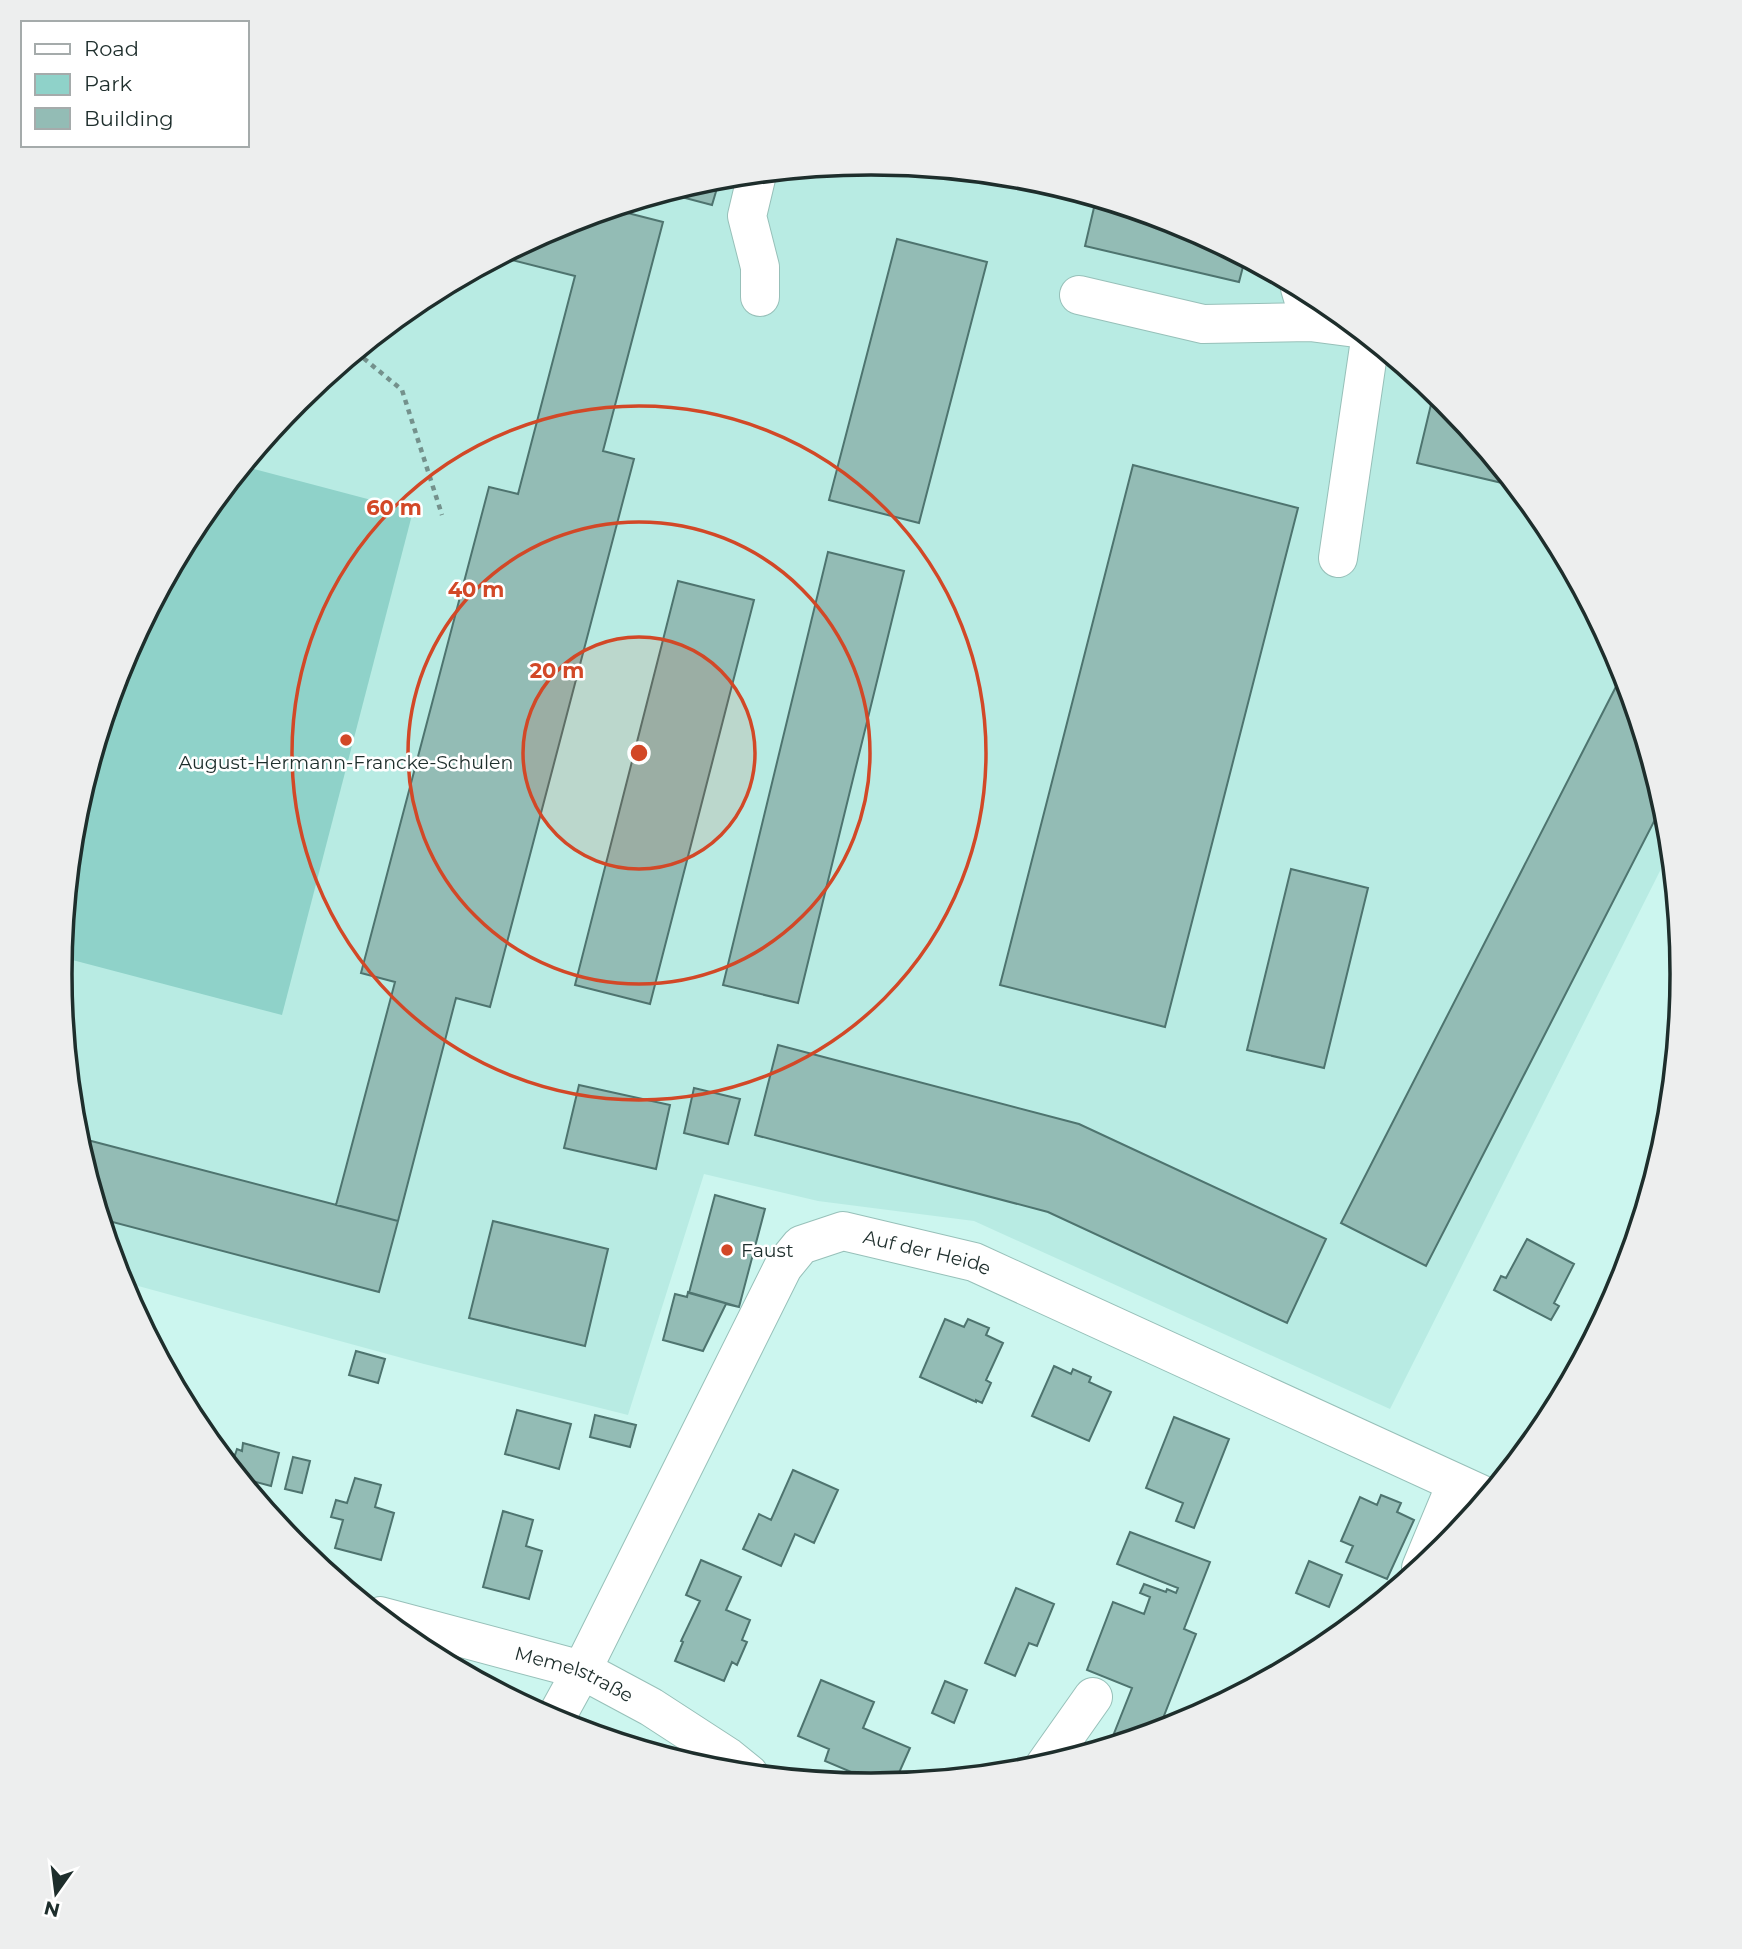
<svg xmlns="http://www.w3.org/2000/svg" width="1742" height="1949" font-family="Montserrat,sans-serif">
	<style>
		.built { fill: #b8ebe3 }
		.green { fill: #8fd2c9 }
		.building { fill: #93bcb5; stroke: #4e746f; stroke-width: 2 }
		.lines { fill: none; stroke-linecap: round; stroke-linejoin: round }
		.minor-casing { stroke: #97c0b9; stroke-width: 40 }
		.path { stroke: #74918c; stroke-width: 4.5; stroke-dasharray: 5 5; stroke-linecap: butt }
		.minor { stroke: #fff; stroke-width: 38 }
		.ring { fill: none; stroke: #d24827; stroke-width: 3.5 }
		.poi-dot { fill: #d24827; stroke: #fff; stroke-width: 2.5 }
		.labels { text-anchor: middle; stroke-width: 5; stroke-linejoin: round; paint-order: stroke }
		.poi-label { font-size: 19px; fill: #1e2e2c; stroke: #fff }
		.street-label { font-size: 19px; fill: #1e2e2c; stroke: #fff }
		.rim { fill: none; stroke: #1e2e2c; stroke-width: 3.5 }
		.centre { fill: #d24827; stroke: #fff; stroke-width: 3.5 }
		.ring-label { font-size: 21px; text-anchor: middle; font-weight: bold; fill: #d24827; stroke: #fff; stroke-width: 5; stroke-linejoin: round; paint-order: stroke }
	</style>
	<rect width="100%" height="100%" fill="#ccf6ef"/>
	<!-- built -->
	<path class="built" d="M 871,163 L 1030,179 L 1182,225 L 1322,300 L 1445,401 L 1546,524 L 1621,664 L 1667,817 L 1670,851 L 1390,1409 L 974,1221 L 818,1201 L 704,1174 L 628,1415 L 424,1364 L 120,1281 L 75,1132 L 60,974 L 75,816 L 121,664 L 196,523 L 297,400 L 420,300 L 561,225 L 713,179 Z"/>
	<!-- green -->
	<path class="green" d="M 243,466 L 413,511 L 282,1015 L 61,957 L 75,816 L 121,664 L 196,523 Z"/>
	<!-- building -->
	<path class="building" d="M 720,178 L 712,205 L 666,193 L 713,179 Z
		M 1096,199 L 1182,225 L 1245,259 L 1239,282 L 1085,246 Z
		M 612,209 L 663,222 L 603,451 L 634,459 L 490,1007 L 456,998 L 398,1221 L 336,1205 L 395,982 L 361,973 L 489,487 L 518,494 L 575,276 L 500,257 L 561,225 Z
		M 897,239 L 987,262 L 919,523 L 829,500 Z
		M 1434,392 L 1445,401 L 1515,486 L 1417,463 Z
		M 1133,465 L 1298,508 L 1165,1027 L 1000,985 Z
		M 828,552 L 904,571 L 798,1003 L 723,985 Z
		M 678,581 L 754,600 L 650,1004 L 575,985 Z
		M 1623,673 L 1663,804 L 1426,1266 L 1341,1223 Z
		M 1291,869 L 1368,888 L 1324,1068 L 1247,1050 Z
		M 778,1045 L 1079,1124 L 1326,1239 L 1287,1323 L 1048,1212 L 755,1135 Z
		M 579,1085 L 670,1105 L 656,1169 L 564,1148 Z
		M 694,1088 L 740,1099 L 728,1144 L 684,1133 Z
		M 76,1137 L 398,1221 L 379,1292 L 101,1219 Z
		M 715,1195 L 765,1209 L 739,1307 L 689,1293 Z
		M 493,1221 L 608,1249 L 585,1346 L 469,1318 Z
		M 1527,1239 L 1574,1264 L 1554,1303 L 1559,1306 L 1551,1320 L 1494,1290 L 1501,1276 L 1506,1278 Z
		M 688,1292 L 739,1307 L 726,1304 L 703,1351 L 663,1340 L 675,1294 L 687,1297 Z
		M 945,1319 L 964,1327 L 968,1319 L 989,1328 L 986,1335 L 1003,1343 L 986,1380 L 991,1383 L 982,1403 L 976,1400 L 976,1402 L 920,1377 Z
		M 356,1351 L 385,1359 L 378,1383 L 349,1375 Z
		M 1054,1366 L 1071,1374 L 1073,1369 L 1091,1377 L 1089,1382 L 1111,1392 L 1089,1441 L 1032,1416 Z
		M 517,1410 L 571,1424 L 559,1469 L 505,1454 Z
		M 595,1415 L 636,1425 L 630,1447 L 590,1437 Z
		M 1174,1417 L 1229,1439 L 1194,1528 L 1176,1521 L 1183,1503 L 1146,1488 Z
		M 243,1443 L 279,1453 L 271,1486 L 252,1481 L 249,1490 L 218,1451 L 235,1455 L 237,1449 L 242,1451 Z
		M 293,1457 L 310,1461 L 302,1493 L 285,1489 Z
		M 793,1470 L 838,1490 L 814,1543 L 795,1534 L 781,1566 L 743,1549 L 759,1514 L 771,1520 Z
		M 355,1478 L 381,1485 L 375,1507 L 394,1513 L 381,1560 L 335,1548 L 343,1520 L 331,1517 L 336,1500 L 347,1503 Z
		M 1381,1495 L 1401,1503 L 1397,1512 L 1414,1520 L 1387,1579 L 1346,1562 L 1353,1546 L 1341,1541 L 1360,1497 L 1377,1505 Z
		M 503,1511 L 533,1520 L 526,1546 L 542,1551 L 529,1599 L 483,1587 Z
		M 1130,1532 L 1210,1562 L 1184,1629 L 1196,1634 L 1158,1731 L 1117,1744 L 1111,1741 L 1132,1688 L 1087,1670 L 1113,1602 L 1144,1614 L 1150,1597 L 1140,1593 L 1144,1584 L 1166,1592 L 1167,1589 L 1176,1593 L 1178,1588 L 1117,1564 Z
		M 701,1560 L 741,1577 L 726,1610 L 750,1620 L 742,1640 L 747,1642 L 737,1665 L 732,1662 L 724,1681 L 675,1661 L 683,1642 L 681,1641 L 700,1601 L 686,1595 Z
		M 1309,1561 L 1342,1575 L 1329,1607 L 1296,1593 Z
		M 1016,1588 L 1054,1604 L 1037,1646 L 1029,1643 L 1015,1676 L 985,1663 Z
		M 821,1680 L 874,1702 L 863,1728 L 910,1748 L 894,1784 L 882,1785 L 825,1761 L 829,1749 L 798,1736 Z
		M 945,1681 L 967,1690 L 954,1723 L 932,1713 Z"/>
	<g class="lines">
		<defs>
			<g id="minor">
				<path d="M 757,174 L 747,216 L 760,267 L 760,297"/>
				<path d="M 1300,288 L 1310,322"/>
				<path d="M 1079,295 L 1203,324 L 1310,322 L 1356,328"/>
				<path d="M 1338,558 L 1370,340"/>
				<path d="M 1421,1568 L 1456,1484"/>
				<path id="s1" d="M 380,1616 L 582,1670 L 651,1707 L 728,1757 L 749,1774"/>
				<path id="s2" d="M 554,1721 L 582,1670 L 783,1267 L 801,1245 L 843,1231 L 974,1262 L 1487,1497"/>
				<path d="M 1045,1765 L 1093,1697"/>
			</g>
		</defs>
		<!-- minor casing -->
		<use href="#minor" class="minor-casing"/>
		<!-- path -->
		<path class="path" d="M 356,352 L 402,390 L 442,515"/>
		<!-- minor -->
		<use href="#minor" class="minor"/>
	</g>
	<!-- distance rings -->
	<circle cx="639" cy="753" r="116" fill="#d24827" fill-opacity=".12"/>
	<g class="ring">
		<circle cx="639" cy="753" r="116"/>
		<circle cx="639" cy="753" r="231"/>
		<circle cx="639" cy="753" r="347"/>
	</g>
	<!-- markers -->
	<g class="poi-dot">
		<circle cx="346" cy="740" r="7"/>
		<circle cx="727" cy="1250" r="7"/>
	</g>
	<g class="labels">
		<!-- poi labels -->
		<g class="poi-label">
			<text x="346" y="769">August-Hermann-Francke-Schulen</text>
			<text x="741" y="1257" text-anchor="start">Faust</text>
		</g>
		<!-- street labels -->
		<g class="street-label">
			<text dy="7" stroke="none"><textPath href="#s2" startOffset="668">Auf der Heide</textPath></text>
			<text dy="7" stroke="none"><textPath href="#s1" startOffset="203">Memelstraße</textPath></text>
		</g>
	</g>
	<!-- crop -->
	<path d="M0 0H1742V1949H0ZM72 974a799 799 0 1 1 1598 0a799 799 0 1 1-1598 0Z" fill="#edeeee" fill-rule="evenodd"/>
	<path class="rim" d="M72 974a799 799 0 1 1 1598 0a799 799 0 1 1-1598 0Z"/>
	<circle cx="639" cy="753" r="10" class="centre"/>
	<g class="ring-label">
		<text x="394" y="515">60 m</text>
		<text x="476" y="597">40 m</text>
		<text x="557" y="678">20 m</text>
	</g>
	<!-- legend -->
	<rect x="21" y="21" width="228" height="126" fill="#ffffff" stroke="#a5abab" stroke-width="2"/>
	<rect x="35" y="44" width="35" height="10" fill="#ffffff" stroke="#a5abab" stroke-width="2"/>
	<text x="84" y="56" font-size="21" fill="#1e2e2c">Road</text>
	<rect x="35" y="74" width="35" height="21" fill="#8fd2c9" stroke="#a5abab" stroke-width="2"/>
	<text x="84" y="91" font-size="21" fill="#1e2e2c">Park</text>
	<rect x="35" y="108" width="35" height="21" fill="#93bcb5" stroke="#a5abab" stroke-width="2"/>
	<text x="84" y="126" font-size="21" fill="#1e2e2c">Building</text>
	<!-- north arrow -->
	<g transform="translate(56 1893) rotate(194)" stroke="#ffffff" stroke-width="5" paint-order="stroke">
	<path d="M0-5L12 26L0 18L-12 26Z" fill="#1e2e2c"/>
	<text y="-10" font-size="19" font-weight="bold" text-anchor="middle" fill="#1e2e2c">N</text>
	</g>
</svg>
